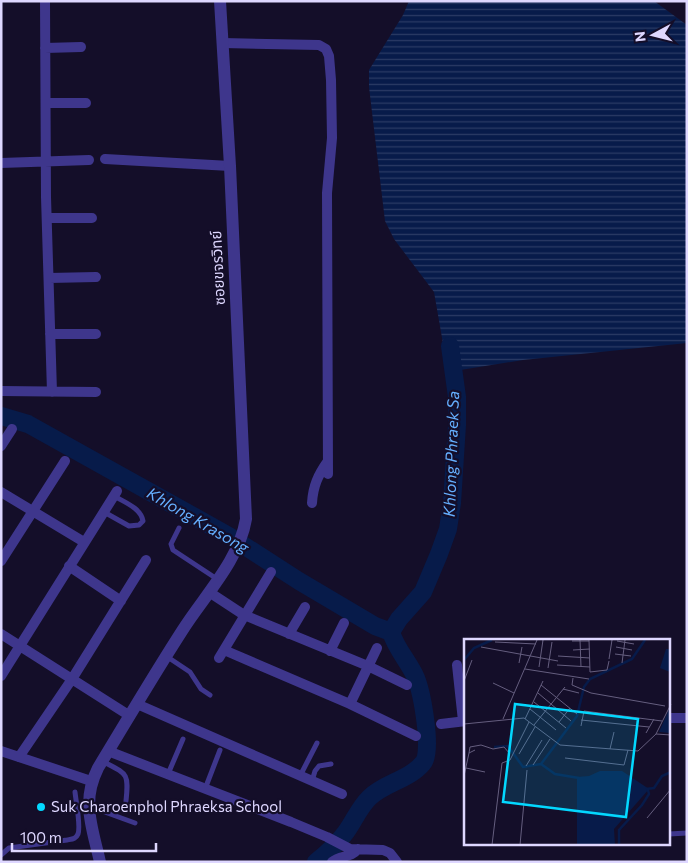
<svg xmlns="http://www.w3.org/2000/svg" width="688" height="863" font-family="Commissioner,'Noto Sans Thai',sans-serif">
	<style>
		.water { fill: url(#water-rules) }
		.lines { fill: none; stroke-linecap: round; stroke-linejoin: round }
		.river { stroke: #071b4a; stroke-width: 18 }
		.service { stroke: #3e368c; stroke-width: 5 }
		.minor { stroke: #3e368c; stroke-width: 10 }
		.tertiary { stroke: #3e368c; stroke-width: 12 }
		.poi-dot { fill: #03d8ff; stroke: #140e29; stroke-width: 2 }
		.labels { text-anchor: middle; stroke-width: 4.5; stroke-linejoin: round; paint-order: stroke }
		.street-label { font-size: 15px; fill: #ded7ff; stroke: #140e29 }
		.poi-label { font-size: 15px; fill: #ded7ff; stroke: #140e29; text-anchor: start }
		.water-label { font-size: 16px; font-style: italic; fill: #65afff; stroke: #140e29 }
		.inset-river { fill: none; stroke: #071b4a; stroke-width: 2.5 }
		.inset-road { fill: none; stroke: #655e7f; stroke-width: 1 }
		.view { fill: #03d8ff; fill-opacity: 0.15; stroke: #03d8ff; stroke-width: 2.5 }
		.inset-edge { fill: none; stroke: #ded7ff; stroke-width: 2.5 }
	</style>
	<defs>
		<pattern id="water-rules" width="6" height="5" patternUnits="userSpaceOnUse" patternTransform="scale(1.25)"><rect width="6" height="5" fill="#071b4a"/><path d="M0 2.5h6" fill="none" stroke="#2b3b65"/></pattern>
	</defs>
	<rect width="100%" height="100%" fill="#140e29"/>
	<!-- water -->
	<path class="water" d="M 409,1 L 654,1 L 687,25 L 687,343 L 523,360 L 448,372 L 434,292 L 394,239 L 385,221 L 369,87 L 369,70 L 403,15 Z"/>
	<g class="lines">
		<!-- river -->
		<path class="river" d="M 1,416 L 28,424 L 89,458 L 229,536 L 299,581 L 375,626 L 391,632
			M 316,862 C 326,854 338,843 346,832 C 354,821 359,808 369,798 C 384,783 409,780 423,763 C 433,752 422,693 416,678 C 409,662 396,649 391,632 L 399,619 L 423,592 L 439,554 L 448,529 L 452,503 L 457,425 L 457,397 L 450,346"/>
		<!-- service -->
		<path class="service" d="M 104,512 L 129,526 L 139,525 L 143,521 C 141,508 124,502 114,496
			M 179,528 L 171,544 L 173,550 L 217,579
			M 166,656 L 190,672 L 201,689 L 210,695
			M 104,762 C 127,774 129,773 126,801
			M 168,774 L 183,739
			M 300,776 L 317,743
			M 312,781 L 315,771 L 319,766 L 331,764
			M 205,789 L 220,750
			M 91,807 L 135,823
			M 669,834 L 687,833
			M 1,855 L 9,848 L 67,840 C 72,839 76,839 78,834 C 81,826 76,802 75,792"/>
		<!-- minor -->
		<path class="minor" d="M 45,1 L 46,197 L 52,392
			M 223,43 L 319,45 L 326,49 L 329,56 L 331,80 L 332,138 L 327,193 L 328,474
			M 45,48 L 81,47
			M 46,103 L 86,103
			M 105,159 L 230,166
			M 1,163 L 89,160
			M 47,218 L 92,218
			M 49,278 L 96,277
			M 50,334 L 96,334
			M 1,391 L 96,392
			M 1,446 L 12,429
			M 1,492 L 84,542
			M 312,503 C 313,486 318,475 328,461
			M 1,561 L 65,461
			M 69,566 L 121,601
			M 209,592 L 244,615 L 368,666 L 407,685
			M 1,634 L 130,716
			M 289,634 L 305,607
			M 224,650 L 350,704 L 416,736
			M 330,651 L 344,623
			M 219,658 L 271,572
			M 457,665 L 463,721
			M 1,676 L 117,491
			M 137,704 L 342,794
			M 350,704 L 377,648
			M 669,718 L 687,718
			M 441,724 L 466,721
			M 1,751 L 91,781
			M 108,751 L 291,822 L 327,837 L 350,849 L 383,850 L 390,853 L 397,862
			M 19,757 L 72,679 L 146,560
			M 332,862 C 341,855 351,858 358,849"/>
		<!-- tertiary -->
		<path class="tertiary" d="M 100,862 C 92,826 81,802 98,768 C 126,722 153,676 182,631 C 204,596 239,561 246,519 L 230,166 L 220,1"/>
	</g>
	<!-- markers -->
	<circle class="poi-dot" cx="41" cy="807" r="5"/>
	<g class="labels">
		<!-- street labels -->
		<g class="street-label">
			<text transform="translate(218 268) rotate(-93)" y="5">ซอยขจรวิทย์</text>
		</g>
		<!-- poi labels -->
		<g class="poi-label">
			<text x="51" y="812">Suk Charoenphol Phraeksa School</text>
		</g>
		<!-- water labels -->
		<g class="water-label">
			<text transform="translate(451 454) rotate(-88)" y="6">Khlong Phraek Sa</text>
			<text transform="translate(198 520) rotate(30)" y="6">Khlong Krasong</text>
		</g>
	</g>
	<!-- overview -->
	<g transform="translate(464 639)">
		<rect width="206" height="206" fill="#140e29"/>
		<path d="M 202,10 L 206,10 L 206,33 L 196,29 ZM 206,68 L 206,94 L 196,93 L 195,93 ZM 136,132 L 158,132 L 185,150 L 150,190 L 151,206 L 113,206 L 113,138 L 125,137 Z" fill="#071b4a"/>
		<path class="inset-river" d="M 0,21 L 10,9 L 28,1M 30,108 L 44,107 L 59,128 L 77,125M 77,125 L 113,77 L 120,48 L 126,40 L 168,20 L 181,1M 77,125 L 91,135 L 115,139M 182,150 L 190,149 L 198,137 L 207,133M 155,206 L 155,191 L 178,166 L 185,155 L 184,151"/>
		<path class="inset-road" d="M 116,1 L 117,28M 125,1 L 126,33 L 143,31 L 145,22M 108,2 L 125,2M 153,2 L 170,5M 31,3 L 72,5M 17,8 L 94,22M 152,8 L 168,11M 109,11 L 126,10M 151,15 L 167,17M 94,17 L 126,19M 145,20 L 148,1M 55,24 L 58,8M 158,24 L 161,1M 93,26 L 126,28M 75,28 L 79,1M 84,29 L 88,3M 61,30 L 125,40M 109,39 L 108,46 L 127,54 L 201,67M 0,42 L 8,21M 29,44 L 50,54M 77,46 L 113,75M 99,50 L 115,54M 74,54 L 107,82M 70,63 L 102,89M 66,70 L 92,91M 39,80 L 73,1M 61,80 L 79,42M 117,81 L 185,88M 95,83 L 106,69M 0,85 L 60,79 L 96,106 L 174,112 L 192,95 L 207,65M 70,86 L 101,48M 117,87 L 120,72 L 198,82M 182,94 L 190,80M 192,95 L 207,96M 146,110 L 150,93M 5,114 L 6,108 L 17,106 L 29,110 L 40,108 L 46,115M 55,115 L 71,88M 101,119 L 160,126 L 164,111M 69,126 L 86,100M 62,127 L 78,101M 2,129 L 21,133M 0,137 L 5,114 L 11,111M 183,179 L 207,150M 28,206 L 38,124 L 46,121 L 65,83M 56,206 L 63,131"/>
		<path class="view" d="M 51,65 L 174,80 L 162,178 L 39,163 Z"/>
		<rect width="206" height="206" class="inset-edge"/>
	</g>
	<!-- border -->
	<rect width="688" height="863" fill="none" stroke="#ded7ff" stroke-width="5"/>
	<!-- north arrow -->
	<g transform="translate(653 35) rotate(263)" stroke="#140e29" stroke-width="4" paint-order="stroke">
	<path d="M0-4L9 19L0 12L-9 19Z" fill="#ded7ff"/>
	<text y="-8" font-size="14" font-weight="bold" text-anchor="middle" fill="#ded7ff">N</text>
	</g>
	<!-- scale -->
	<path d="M12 843v8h144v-8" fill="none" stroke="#ded7ff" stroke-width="2.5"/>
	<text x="20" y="843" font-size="15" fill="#ded7ff" stroke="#140e29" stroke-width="4" paint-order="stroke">100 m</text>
</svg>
